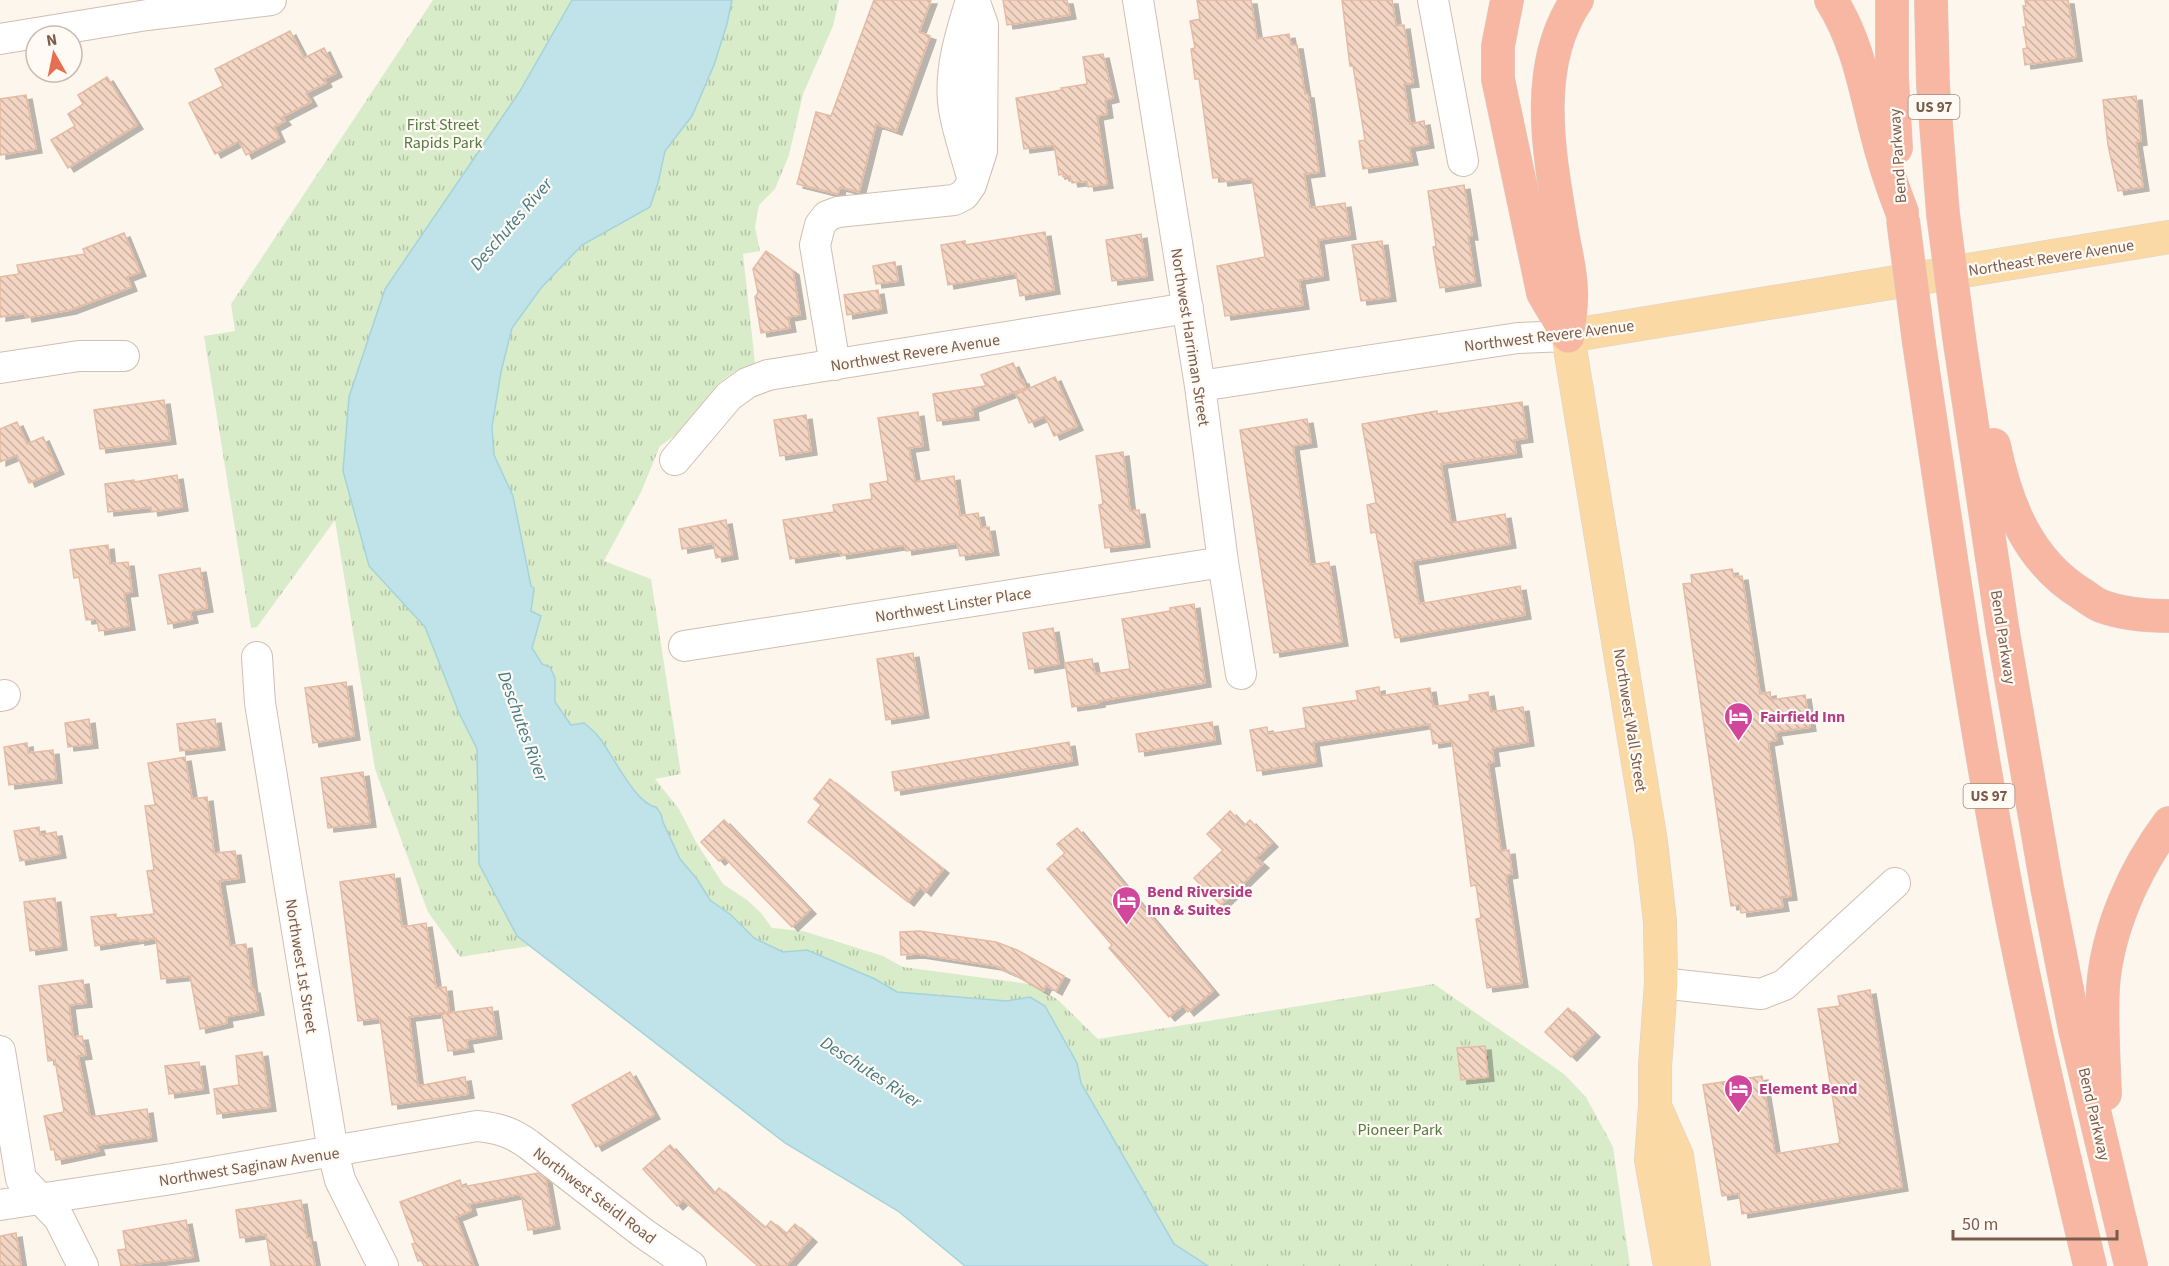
<svg xmlns="http://www.w3.org/2000/svg" width="2169" height="1266" font-family="'Source Sans 3',sans-serif">
	<style>
		.grass { fill: url(#grass-tufts) }
		.water { fill: #bfe3e8; stroke: #a5d3da; stroke-width: 1.5 }
		.building { fill: url(#building-back-hatch); stroke: #e6bba3; stroke-width: 1.5; filter: url(#shadow) }
		.lines { fill: none; stroke-linecap: round; stroke-linejoin: round }
		.minor-casing { stroke: #d1beb0; stroke-width: 32 }
		.major-casing { stroke: #dad1cd; stroke-width: 34 }
		.highway-casing { stroke: #dad1cd; stroke-width: 34 }
		.minor { stroke: #fff; stroke-width: 30 }
		.major { stroke: #fbd9a5; stroke-width: 33 }
		.highway { stroke: #f7b7a3; stroke-width: 33 }
		.highway-bridge-casing { stroke: #dad1cd; stroke-width: 34; stroke-linecap: butt }
		.highway-bridge { stroke: #f7b7a3; stroke-width: 33 }
		.labels { text-anchor: middle; stroke-width: 4.5; stroke-linejoin: round; paint-order: stroke }
		.shield { fill: #fffaf3; stroke: #a28b7f; stroke-width: 1.5 }
		.shield-label { font-size: 15px; font-weight: bold; fill: #7a5c4d }
		.park-label { font-size: 16px; fill: #537a41; stroke: #fffaf3 }
		.street-label { font-size: 16px; fill: #7a5c4d; stroke: #fffaf3 }
		.hotel-label { font-size: 16px; font-weight: bold; fill: #b23c85; stroke: #fffaf3; text-anchor: start }
		.water-label { font-size: 18px; font-style: italic; fill: #437c86; stroke: #fffaf3 }
	</style>
	<defs>
		<pattern id="grass-tufts" width="24" height="20" patternUnits="userSpaceOnUse" patternTransform="scale(1.5)"><rect width="24" height="20" fill="#d8ecc9"/><path d="M3 7l-1-3M5 7V3M7 7l1-3M15 17l-1-3M17 17v-4M19 17l1-3" fill="none" stroke="#b4c2a5"/></pattern>
		<pattern id="building-back-hatch" width="6" height="6" patternUnits="userSpaceOnUse" patternTransform="scale(1.5)"><rect width="6" height="6" fill="#f3d5c3"/><path d="M-1 5l2 2M0 0l6 6M5-1l2 2" fill="none" stroke="#cab0a1"/></pattern>
		<filter id="shadow"><feDropShadow dx="6" dy="4" stdDeviation="0" flood-color="#0004"/></filter>
	</defs>
	<rect width="100%" height="100%" fill="#fdf6ec"/>
	<!-- grass -->
	<path class="grass" d="M 433,0 L 575,0 L 449,246 L 580,938 L 460,957 L 428,912 L 375,769 L 335,520 L 257,627 L 251,628 L 204,336 L 235,331 L 231,304 Z
		M 732,0 L 839,0 L 833,26 L 803,94 L 789,155 L 775,189 L 759,205 L 755,227 L 760,251 L 743,254 L 755,363 L 734,372 L 720,382 L 677,434 L 660,446 L 641,492 L 604,561 L 651,579 L 681,774 L 655,779 L 679,809 L 696,842 L 723,884 L 747,900 L 761,913 L 772,928 L 803,931 L 883,956 L 903,967 L 1030,984 L 1057,999 L 1098,1039 L 1434,984 L 1564,1074 L 1586,1097 L 1613,1147 L 1630,1266 L 1208,1266 L 1174,1244 L 1081,1083 L 1077,1063 L 1045,1006 L 1030,997 L 1007,1001 L 897,992 L 875,979 L 807,950 L 783,952 L 754,938 L 731,915 L 710,900 L 697,879 L 680,859 L 663,822 L 661,814 L 649,806 L 628,782 L 598,735 L 571,725 L 555,702 L 555,678 L 542,664 L 532,648 L 541,616 L 531,611 L 534,588 L 531,586 L 513,496 L 494,455 L 492,427 L 501,372 L 512,328 L 541,288 L 582,245 L 650,206 L 658,183 L 665,151 L 692,116 L 714,65 L 727,24 Z"/>
	<!-- water -->
	<path class="water" d="M 572,0 L 732,0 L 727,24 L 714,65 L 692,116 L 665,151 L 658,183 L 650,207 L 582,245 L 541,288 L 512,328 L 501,372 L 492,427 L 494,455 L 513,496 L 531,586 L 534,588 L 531,611 L 541,616 L 532,648 L 542,664 L 550,667 L 555,678 L 555,702 L 571,725 L 584,723 C 589,727 594,731 598,736 C 612,753 635,804 656,807 L 661,814 L 663,822 L 680,859 L 697,879 L 710,900 L 731,915 L 754,938 L 783,952 L 807,950 L 875,979 L 897,992 L 1007,1001 L 1030,997 L 1045,1006 L 1077,1063 L 1081,1083 L 1174,1244 L 1208,1266 L 965,1266 L 898,1211 L 785,1143 L 517,936 L 479,864 L 477,749 L 459,713 L 425,627 L 369,566 L 343,471 L 349,397 L 385,289 L 520,91 Z"/>
	<!-- building -->
	<path class="building" d="M 874,0 L 931,0 L 919,32 L 930,36 L 896,131 L 876,124 L 859,192 L 840,187 L 838,194 L 797,184 L 816,112 L 831,116 Z
		M 1003,0 L 1067,0 L 1070,15 L 1007,25 Z
		M 1197,0 L 1251,0 L 1257,39 L 1289,34 L 1291,45 L 1297,45 L 1305,94 L 1308,94 L 1319,172 L 1304,174 L 1310,208 L 1345,203 L 1350,235 L 1318,240 L 1323,276 L 1299,280 L 1303,305 L 1225,316 L 1217,266 L 1265,257 L 1252,178 L 1222,182 L 1221,177 L 1213,178 L 1199,79 L 1195,79 L 1191,49 L 1195,48 L 1190,21 L 1200,19 Z
		M 1342,0 L 1392,0 L 1396,26 L 1404,25 L 1413,83 L 1404,84 L 1410,124 L 1424,121 L 1428,144 L 1409,147 L 1412,161 L 1363,169 L 1359,141 L 1365,140 L 1353,66 L 1350,66 Z
		M 2025,0 L 2068,0 L 2076,57 L 2025,65 L 2023,49 L 2027,48 L 2023,27 L 2026,27 L 2023,6 L 2026,6 Z
		M 290,31 L 304,58 L 324,48 L 336,73 L 324,79 L 326,83 L 306,93 L 311,102 L 282,117 L 285,121 L 274,127 L 279,138 L 246,155 L 239,141 L 215,154 L 189,103 L 223,86 L 215,69 Z
		M 1103,54 L 1113,98 L 1105,100 L 1107,114 L 1097,116 L 1107,184 L 1088,187 L 1087,181 L 1072,183 L 1070,176 L 1063,177 L 1063,174 L 1059,175 L 1054,145 L 1024,149 L 1016,98 L 1062,90 L 1061,88 L 1087,84 L 1083,57 Z
		M 107,77 L 137,125 L 68,168 L 51,140 L 75,126 L 68,114 L 83,104 L 78,95 Z
		M 26,95 L 36,149 L 0,155 L 0,99 Z
		M 2136,96 L 2141,141 L 2136,142 L 2143,187 L 2118,191 L 2108,145 L 2103,100 Z
		M 1464,185 L 1472,236 L 1468,236 L 1475,282 L 1440,288 L 1433,247 L 1436,246 L 1428,191 Z
		M 1045,232 L 1054,290 L 1020,296 L 1016,273 L 948,285 L 941,245 L 965,241 L 965,245 Z
		M 124,233 L 140,272 L 127,277 L 131,287 L 70,310 L 26,318 L 25,313 L 0,317 L 0,277 L 19,274 L 17,265 L 85,254 L 83,249 Z
		M 1141,234 L 1147,276 L 1112,281 L 1106,240 Z
		M 1382,241 L 1390,297 L 1361,301 L 1352,245 Z
		M 766,251 L 793,271 L 800,315 L 788,317 L 790,328 L 761,333 L 755,297 L 758,293 L 753,269 Z
		M 895,262 L 898,281 L 876,284 L 873,266 Z
		M 878,290 L 881,309 L 847,315 L 844,295 Z
		M 1013,363 L 1021,380 L 1023,380 L 1025,388 L 972,408 L 973,416 L 937,421 L 933,394 L 986,386 L 981,375 Z
		M 1055,377 L 1077,426 L 1054,436 L 1045,416 L 1029,423 L 1016,394 Z
		M 164,400 L 170,440 L 100,449 L 94,410 Z
		M 1522,402 L 1527,438 L 1514,440 L 1516,453 L 1441,464 L 1451,523 L 1505,514 L 1510,544 L 1412,561 L 1419,604 L 1520,586 L 1525,615 L 1395,638 L 1376,532 L 1371,533 L 1367,505 L 1376,503 L 1362,424 L 1437,411 L 1437,414 Z
		M 918,412 L 923,446 L 909,448 L 915,482 L 954,476 L 960,516 L 978,513 L 981,528 L 989,527 L 993,551 L 960,556 L 957,543 L 906,551 L 905,545 L 841,555 L 840,551 L 790,559 L 783,520 L 834,512 L 833,505 L 872,499 L 870,484 L 888,481 L 878,418 Z
		M 806,415 L 811,451 L 780,456 L 774,420 Z
		M 1307,419 L 1311,443 L 1293,446 L 1305,531 L 1310,565 L 1329,562 L 1342,642 L 1274,653 L 1240,430 Z
		M 17,422 L 27,444 L 43,437 L 58,470 L 29,483 L 17,455 L 0,462 L 0,429 Z
		M 1123,452 L 1130,511 L 1139,510 L 1144,543 L 1105,548 L 1099,505 L 1103,504 L 1096,456 Z
		M 177,475 L 182,507 L 152,512 L 151,507 L 108,512 L 105,484 L 134,480 L 134,482 Z
		M 726,520 L 732,555 L 716,558 L 713,543 L 682,549 L 679,529 Z
		M 108,545 L 110,564 L 128,562 L 132,592 L 124,593 L 129,626 L 99,631 L 97,619 L 86,620 L 79,577 L 74,578 L 70,550 Z
		M 200,568 L 207,608 L 190,611 L 192,619 L 168,624 L 159,575 Z
		M 1732,569 L 1734,577 L 1742,576 L 1760,694 L 1770,692 L 1771,700 L 1805,695 L 1810,727 L 1775,732 L 1777,740 L 1768,742 L 1791,896 L 1781,897 L 1783,907 L 1741,913 L 1740,905 L 1731,906 L 1683,584 L 1692,583 L 1691,575 Z
		M 1194,604 L 1205,683 L 1099,701 L 1099,703 L 1072,707 L 1065,663 L 1092,659 L 1095,674 L 1130,669 L 1122,619 L 1170,611 L 1170,608 Z
		M 1053,628 L 1059,664 L 1029,669 L 1023,633 Z
		M 913,653 L 923,714 L 886,720 L 877,659 Z
		M 346,682 L 354,736 L 313,743 L 305,688 Z
		M 1379,687 L 1380,696 L 1430,688 L 1433,707 L 1470,701 L 1469,695 L 1488,692 L 1491,712 L 1523,707 L 1528,742 L 1492,748 L 1494,762 L 1488,763 L 1501,851 L 1509,850 L 1512,874 L 1506,875 L 1522,983 L 1487,988 L 1476,919 L 1481,918 L 1476,885 L 1471,886 L 1452,741 L 1433,744 L 1430,724 L 1313,742 L 1316,762 L 1257,771 L 1250,730 L 1267,727 L 1268,734 L 1306,728 L 1303,708 L 1358,700 L 1356,691 Z
		M 89,719 L 92,744 L 68,747 L 65,723 Z
		M 215,719 L 219,746 L 180,751 L 177,724 Z
		M 1212,722 L 1215,740 L 1139,752 L 1136,734 Z
		M 1069,742 L 1072,761 L 895,791 L 892,772 Z
		M 27,743 L 28,753 L 53,750 L 56,779 L 9,785 L 4,747 Z
		M 185,757 L 192,799 L 207,797 L 214,853 L 235,851 L 239,878 L 219,881 L 230,946 L 246,944 L 252,990 L 254,989 L 258,1011 L 226,1017 L 227,1023 L 200,1029 L 190,976 L 161,979 L 156,938 L 139,941 L 139,939 L 95,946 L 91,917 L 116,914 L 116,918 L 154,914 L 147,871 L 154,870 L 145,806 L 155,805 L 148,763 Z
		M 363,772 L 370,823 L 328,828 L 321,778 Z
		M 830,779 L 943,869 L 925,892 L 920,887 L 908,902 L 808,822 L 821,805 L 814,799 Z
		M 1230,811 L 1244,826 L 1250,820 L 1272,843 L 1256,858 L 1263,864 L 1221,905 L 1194,878 L 1223,850 L 1207,834 Z
		M 724,820 L 810,910 L 792,927 L 724,857 L 719,861 L 701,842 Z
		M 39,827 L 40,835 L 56,832 L 60,854 L 20,861 L 14,831 Z
		M 1077,828 L 1213,991 L 1188,1012 L 1183,1005 L 1169,1017 L 1109,948 L 1112,945 L 1047,869 L 1065,853 L 1057,844 Z
		M 394,874 L 402,927 L 426,923 L 436,988 L 446,987 L 449,1012 L 409,1017 L 418,1086 L 465,1077 L 468,1094 L 392,1105 L 380,1018 L 358,1021 L 340,882 Z
		M 55,898 L 61,946 L 30,951 L 24,902 Z
		M 920,931 L 996,942 L 1017,950 L 1064,976 L 1056,991 L 1046,985 L 1043,991 L 1014,974 L 996,966 L 918,954 L 901,955 L 900,932 Z
		M 83,980 L 86,1003 L 69,1005 L 73,1037 L 82,1036 L 86,1055 L 78,1056 L 90,1117 L 147,1109 L 151,1137 L 97,1145 L 99,1151 L 56,1160 L 54,1149 L 51,1150 L 44,1116 L 64,1112 L 55,1060 L 48,1061 L 39,986 Z
		M 1870,990 L 1902,1187 L 1742,1214 L 1739,1193 L 1722,1196 L 1703,1085 L 1762,1076 L 1775,1154 L 1840,1143 L 1818,1009 L 1840,1006 L 1838,996 Z
		M 492,1007 L 496,1035 L 466,1040 L 468,1048 L 448,1051 L 442,1014 Z
		M 1568,1008 L 1594,1033 L 1571,1057 L 1545,1032 Z
		M 1485,1046 L 1488,1077 L 1461,1080 L 1457,1048 Z
		M 262,1052 L 270,1107 L 217,1114 L 214,1089 L 239,1085 L 236,1056 Z
		M 199,1062 L 203,1089 L 169,1094 L 165,1066 Z
		M 630,1072 L 654,1115 L 596,1147 L 572,1105 Z
		M 670,1145 L 714,1194 L 719,1188 L 765,1228 L 771,1221 L 786,1234 L 795,1224 L 811,1238 L 786,1266 L 758,1266 L 683,1200 L 677,1206 L 643,1169 Z
		M 538,1173 L 546,1180 L 554,1225 L 528,1230 L 521,1194 L 469,1204 L 471,1211 L 456,1217 L 474,1266 L 424,1266 L 421,1260 L 418,1261 L 412,1244 L 415,1243 L 400,1202 L 460,1180 L 462,1187 Z
		M 301,1200 L 307,1238 L 310,1238 L 315,1266 L 271,1266 L 266,1234 L 240,1238 L 236,1210 Z
		M 186,1220 L 193,1257 L 121,1266 L 118,1250 L 126,1249 L 123,1231 Z
		M 16,1233 L 21,1266 L 0,1266 L 0,1236 Z"/>
	<g class="lines">
		<defs>
			<path id="minor" d="M 971,0 C 961,33 950,66 953,101 C 955,125 965,151 971,174
				M 1138,0 L 1200,386 L 1223,562 L 1241,674
				M 1433,0 L 1463,161
				M 0,39 L 147,15 L 271,0
				M 835,365 L 815,245 L 820,225 L 827,216 L 838,212 L 954,200 L 964,195 L 971,185 L 982,151 L 983,25 L 974,0
				M 0,368 L 79,356 L 124,356
				M 1200,386 L 1518,338 L 1568,336
				M 675,460 L 729,396 L 747,383 L 768,375 L 1188,308
				M 684,646 L 1223,562
				M 257,657 L 260,703 L 333,1152 L 340,1180 L 383,1266
				M 0,696 L 5,695
				M 1661,983 L 1761,994 L 1784,985 L 1895,883
				M 0,1051 L 21,1179 L 59,1218 L 83,1266
				M 0,1205 L 172,1179 L 477,1126 C 498,1128 511,1132 528,1144 L 643,1233 L 691,1266"/>
			<path id="major" d="M 1657,1111 L 1677,1156 L 1694,1266
				M 1670,1266 L 1651,1160 L 1655,1106 L 1655,1066 L 1661,983 L 1660,922 L 1651,842 L 1568,336 L 2169,237"/>
			<path id="highway" d="M 1507,0 L 1498,46 L 1498,79 L 1543,293 L 1568,336
				M 1831,0 C 1856,39 1864,83 1875,127 C 1882,156 1891,184 1902,212
				M 1892,0 L 1892,77 L 1896,148
				M 1931,0 L 1933,85 L 1943,214
				M 1568,336 C 1569,321 1572,305 1571,290 C 1571,271 1565,250 1562,231 C 1550,157 1531,67 1577,0
				M 1959,337 L 2003,632 L 2047,887 L 2075,1030 L 2131,1266
				M 1919,343 C 1945,516 1969,689 2001,860 C 2026,997 2058,1131 2090,1266
				M 1994,445 C 2006,504 2028,561 2082,594 C 2088,598 2094,603 2101,606 C 2123,614 2146,616 2169,616
				M 2105,1094 C 2104,1059 2101,1024 2103,988 C 2107,930 2134,870 2169,823"/>
		</defs>
		<!-- minor casing -->
		<use href="#minor" class="minor-casing"/>
		<!-- major casing -->
		<use href="#major" class="major-casing"/>
		<!-- highway casing -->
		<use href="#highway" class="highway-casing"/>
		<!-- minor -->
		<use href="#minor" class="minor"/>
		<!-- major -->
		<use href="#major" class="major"/>
		<!-- highway -->
		<use href="#highway" class="highway"/>
		<defs>
			<path id="highway-bridge" d="M 1943,214 L 1959,337
				M 1903,220 L 1919,343"/>
		</defs>
		<!-- highway-bridge casing -->
		<use href="#highway-bridge" class="highway-bridge-casing"/>
		<!-- highway-bridge -->
		<use href="#highway-bridge" class="highway-bridge"/>
	</g>
	<!-- icons -->
	<defs>
		<symbol id="hotel-pin" viewBox="-11 -11 22 30"><path d="M0 17L-7.5 6A9.5 9.5 0 1 1 7.5 6Z" fill="#d1479c" stroke="#fffaf3"/><path d="M-6-4.5h1.5V1H6V5H4.5V3h-9V5H-6ZM-4 0a1.8 1.8 0 1 1 3.6 0ZM.5 0V-2.5h3Q6-2.5 6 0Z" fill="#fff"/></symbol>
	</defs>
	<g fill-rule="evenodd">
		<use href="#hotel-pin" x="1722" y="700" width="33" height="45"/>
		<use href="#hotel-pin" x="1110" y="884" width="33" height="45"/>
		<use href="#hotel-pin" x="1722" y="1072" width="33" height="45"/>
	</g>
	<g class="labels">
		<!-- shield labels -->
		<g class="shield">
			<rect x="1908.5" y="95" width="51" height="24" rx="4.5"/>
			<rect x="1963.5" y="784" width="51" height="24" rx="4.5"/>
		</g>
		<g class="shield-label">
			<text x="1934" y="112">US 97</text>
			<text x="1989" y="801">US 97</text>
		</g>
		<!-- park labels -->
		<g class="park-label">
			<text x="443" y="130">First Street<tspan x="443" dy="18">Rapids Park</tspan></text>
			<text x="1400" y="1135">Pioneer Park</text>
		</g>
		<!-- street labels -->
		<g class="street-label">
			<text transform="translate(1897 156) rotate(-94)" y="6">Bend Parkway</text>
			<text transform="translate(2051 257) rotate(-9)" y="6">Northeast Revere Avenue</text>
			<text transform="translate(1549 335) rotate(-7)" y="6">Northwest Revere Avenue</text>
			<text transform="translate(1191 337) rotate(81)" y="6">Northwest Harriman Street</text>
			<text transform="translate(915 352) rotate(-9)" y="6">Northwest Revere Avenue</text>
			<text transform="translate(953 604) rotate(-9)" y="6">Northwest Linster Place</text>
			<text transform="translate(2004 637) rotate(81)" y="6">Bend Parkway</text>
			<text transform="translate(1631 720) rotate(81)" y="6">Northwest Wall Street</text>
			<text transform="translate(302 966) rotate(81)" y="6">Northwest 1st Street</text>
			<text transform="translate(2095 1114) rotate(77)" y="6">Bend Parkway</text>
			<text transform="translate(249 1166) rotate(-9)" y="6">Northwest Saginaw Avenue</text>
			<text transform="translate(595 1195) rotate(37)" y="6">Northwest Steidl Road</text>
		</g>
		<!-- hotel labels -->
		<g class="hotel-label">
			<text x="1760" y="722">Fairfield Inn</text>
			<text x="1147" y="897">Bend Riverside<tspan x="1147" dy="18">Inn &amp; Suites</tspan></text>
			<text x="1759" y="1094">Element Bend</text>
		</g>
		<!-- water labels -->
		<g class="water-label">
			<text transform="translate(511 224) rotate(-49)" y="6">Deschutes River</text>
			<text transform="translate(523 726) rotate(70)" y="6">Deschutes River</text>
			<text transform="translate(871 1072) rotate(33)" y="6">Deschutes River</text>
		</g>
	</g>
	<!-- north arrow -->
	<g transform="translate(54 54) rotate(351)"><circle r="28" fill="#fffaf3" stroke="#cabbb1" stroke-width="1.5"/>
	<path d="M0-4.5L10 22L0 15L-10 22Z" fill="#e76f51"/>
	<text y="-9" font-size="16" font-weight="bold" text-anchor="middle" fill="#7a5c4d">N</text>
	</g>
	<!-- scale -->
	<path d="M1953 1230v9h164v-9" fill="none" stroke="#7a5c4d" stroke-width="3"/>
	<text x="1962" y="1230" font-size="18" fill="#7a5c4d" stroke="#fffaf3" stroke-width="4.5" paint-order="stroke">50 m</text>
</svg>
